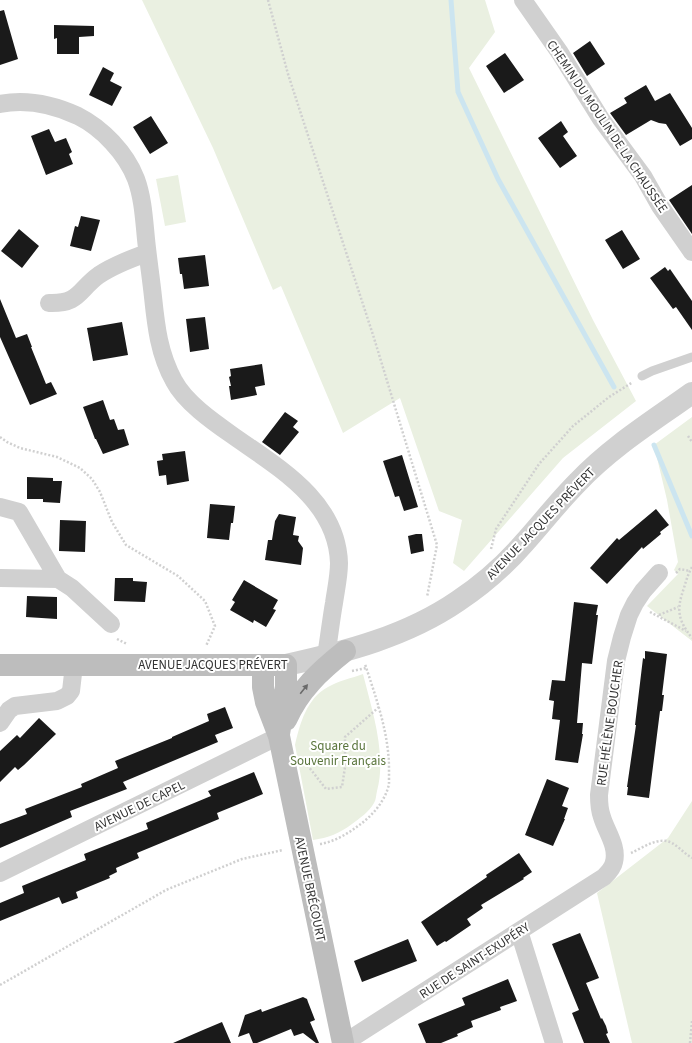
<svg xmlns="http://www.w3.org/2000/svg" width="692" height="1043" font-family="'Source Sans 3',sans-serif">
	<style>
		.green { fill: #eaf0e1 }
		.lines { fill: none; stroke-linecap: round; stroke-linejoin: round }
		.stream { stroke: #cce5f0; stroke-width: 5 }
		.building { fill: #1a1a1a }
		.path { stroke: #d0d0d0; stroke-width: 2.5; stroke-dasharray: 2 2; stroke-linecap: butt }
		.service { stroke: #d0d0d0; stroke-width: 9 }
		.minor { stroke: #d0d0d0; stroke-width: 18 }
		.tertiary { stroke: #d0d0d0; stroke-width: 22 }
		.secondary { stroke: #bdbdbd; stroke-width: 22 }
		.oneway { fill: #6a6a6a }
		.labels { text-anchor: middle; stroke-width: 4; stroke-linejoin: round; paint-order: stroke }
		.street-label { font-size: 13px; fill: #333; stroke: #fff }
		.park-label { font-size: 13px; fill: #59743b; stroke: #fff }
	</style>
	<rect width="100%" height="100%" fill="#fff"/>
	<!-- green -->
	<path class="green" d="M 142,0 L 485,0 L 495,32 L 469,68 L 593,320 L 636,401 L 563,458 L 464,571 L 453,563 L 462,520 L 439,511 L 400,398 L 343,433 L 281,286 L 273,290 L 213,148 Z
		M 178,175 L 186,222 L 165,226 L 156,179 Z
		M 692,417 L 692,641 L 647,606 L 678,574 L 674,570 L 678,562 L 667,500 L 654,445 Z
		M 363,674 C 372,710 387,755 377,791 C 376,795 376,800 374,803 C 369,812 360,818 352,824 C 340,833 328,838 313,840 L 295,745 C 300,723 307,698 328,687 C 338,681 352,678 363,674 Z
		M 692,801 L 692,1043 L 632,1043 L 597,893 L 668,838 Z"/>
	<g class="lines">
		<!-- stream -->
		<path class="stream" d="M 451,0 L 458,92 L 498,179 L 614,387
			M 654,445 L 692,536"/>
	</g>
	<!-- building -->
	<path class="building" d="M 4,10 L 18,59 L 0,65 L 0,11 Z
		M 54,25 L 94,26 L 94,36 L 79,37 L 79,54 L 57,54 L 57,38 L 54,39 Z
		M 590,41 L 605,64 L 587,76 L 573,53 Z
		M 505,53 L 524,80 L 504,93 L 486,66 Z
		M 103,67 L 114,73 L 110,81 L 122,87 L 112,106 L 89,95 Z
		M 646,85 L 655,101 L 670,93 L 692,128 L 692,139 L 680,146 L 666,124 L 659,123 L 651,120 L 626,135 L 610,113 L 627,103 L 624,98 Z
		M 151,116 L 168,143 L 150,154 L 133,127 Z
		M 561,121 L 568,132 L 563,136 L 577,156 L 560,168 L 538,138 Z
		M 49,129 L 55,142 L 66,138 L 72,152 L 69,154 L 73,164 L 46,175 L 31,136 Z
		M 692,185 L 692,234 L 669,200 Z
		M 81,216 L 100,220 L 91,251 L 70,246 L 75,226 L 78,227 Z
		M 19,229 L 39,246 L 22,268 L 1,251 Z
		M 622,230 L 640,259 L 623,269 L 605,240 Z
		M 205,255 L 209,286 L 184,289 L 182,274 L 180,274 L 178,258 Z
		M 665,267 L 668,271 L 670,269 L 692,301 L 692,330 L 676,307 L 673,309 L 650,278 Z
		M 0,299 L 16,338 L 27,334 L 32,347 L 31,347 L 46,384 L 51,382 L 57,394 L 30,405 L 0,337 Z
		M 205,317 L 209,349 L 190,352 L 186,319 Z
		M 122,322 L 128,355 L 93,361 L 87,328 Z
		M 262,364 L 265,385 L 255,387 L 257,395 L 231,400 L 229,386 L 231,386 L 229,377 L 231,376 L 230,369 Z
		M 103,400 L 110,420 L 114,419 L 118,430 L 124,429 L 129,445 L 103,454 L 96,439 L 95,439 L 83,407 Z
		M 285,412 L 298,421 L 293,427 L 299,432 L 280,455 L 262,442 Z
		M 185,451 L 189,481 L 167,485 L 166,475 L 159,476 L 157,461 L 163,460 L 162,454 Z
		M 402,455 L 418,507 L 404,511 L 399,496 L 395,497 L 383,461 Z
		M 27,477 L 53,478 L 53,481 L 62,481 L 60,503 L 43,502 L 43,499 L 27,499 Z
		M 210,504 L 235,506 L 233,523 L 231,523 L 229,540 L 207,538 Z
		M 656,509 L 669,525 L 660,532 L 661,534 L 643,549 L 642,547 L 607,584 L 590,568 L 617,538 L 619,540 Z
		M 279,514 L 296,517 L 293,535 L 299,536 L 298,541 L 303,548 L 301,565 L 265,560 L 268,540 L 272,540 L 275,521 Z
		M 60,520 L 86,521 L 85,552 L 59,551 Z
		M 416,534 L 422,534 L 424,551 L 411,554 L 408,536 Z
		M 115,578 L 133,578 L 133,581 L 147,582 L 145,602 L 114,601 Z
		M 244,580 L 278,600 L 273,609 L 276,610 L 266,627 L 254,620 L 253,623 L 230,610 L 235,602 L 232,600 Z
		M 27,596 L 57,597 L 57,619 L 26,617 Z
		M 574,602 L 598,605 L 596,615 L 598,615 L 592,664 L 582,663 L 577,723 L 583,723 L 582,734 L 583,734 L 578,763 L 555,760 L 560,720 L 552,719 L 554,701 L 549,700 L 552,680 L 565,681 Z
		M 645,651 L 667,654 L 662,695 L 664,695 L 662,711 L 660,711 L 649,798 L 627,795 L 628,787 L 627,787 L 636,725 L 635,725 L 643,658 L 645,659 Z
		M 225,707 L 233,728 L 215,735 L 218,742 L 123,782 L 127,789 L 70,811 L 72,817 L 0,848 L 0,824 L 27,814 L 25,809 L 82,787 L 81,784 L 118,768 L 115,761 L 172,738 L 172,737 L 209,721 L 207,714 Z
		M 39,718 L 56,734 L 24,765 L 18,770 L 15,767 L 0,782 L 0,751 L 17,735 L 20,738 Z
		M 254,772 L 263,794 L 217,813 L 219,819 L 137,853 L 139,858 L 116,868 L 117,872 L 109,876 L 110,878 L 76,892 L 78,898 L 62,904 L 59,897 L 0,921 L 0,903 L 24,893 L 22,886 L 86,860 L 84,854 L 148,829 L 146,823 L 211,796 L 208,791 Z
		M 547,779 L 569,788 L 562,806 L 568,808 L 564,819 L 565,819 L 553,846 L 525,835 Z
		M 519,853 L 532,872 L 523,878 L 524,879 L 481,905 L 483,908 L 467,919 L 471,925 L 446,942 L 445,941 L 437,946 L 421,922 L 487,877 L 486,875 Z
		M 580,933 L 599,978 L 586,983 L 601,1019 L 602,1018 L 606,1026 L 608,1033 L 606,1034 L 610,1043 L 584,1043 L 572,1013 L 579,1010 L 552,944 Z
		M 408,939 L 417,961 L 362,982 L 354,961 Z
		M 508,979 L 517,1001 L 500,1007 L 501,1010 L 471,1021 L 473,1027 L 457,1034 L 458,1036 L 441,1043 L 426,1043 L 418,1024 L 465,1005 L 462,998 Z
		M 303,997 L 307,999 L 308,1002 L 315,1020 L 310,1022 L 319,1043 L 316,1043 L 303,1033 L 294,1036 L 291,1029 L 257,1043 L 253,1043 L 249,1033 L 238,1037 L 245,1015 L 261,1009 L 262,1012 Z
		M 222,1022 L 231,1043 L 173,1043 L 203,1030 Z"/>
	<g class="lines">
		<!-- path -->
		<path class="path" d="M 268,0 L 288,74 L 374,338 L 437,545 L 427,597
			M 688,436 L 692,442
			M 0,437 L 7,442 L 20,448 L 57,457 L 80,468 L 92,479 L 100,492 L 112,522 L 126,545 L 178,576 L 205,601 L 215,626 L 206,646
			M 491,549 L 496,529 L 539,464 L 573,426 L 609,397 L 633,382
			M 692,567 C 688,574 686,581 684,588 C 676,610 678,620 692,638
			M 676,573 L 680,569 L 690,571
			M 650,612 L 686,631
			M 659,615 L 678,607
			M 117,639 L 127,644
			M 352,671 L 366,668
			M 305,762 L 326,789 L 342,787 L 345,767 L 345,737 L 379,707
			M 320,844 C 334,842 347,834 358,826 C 372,816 385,802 389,784 C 389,780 389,774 389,769 C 389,733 376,698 365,664
			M 631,853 C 644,847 659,836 672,843 C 679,847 685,854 692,858
			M 0,985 L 166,890 L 242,859 L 283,850
			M 690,1043 L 692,1021"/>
		<!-- service -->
		<path class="service" d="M 642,376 L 652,371 L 692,357"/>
		<!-- minor -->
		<path class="minor" d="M 523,0 L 560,53 L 601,119 L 643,176 L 660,206 L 692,252
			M 0,104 C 26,99 54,105 78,116 C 102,128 126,153 136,179 C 143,198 144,219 146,239 C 148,259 151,278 153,297 C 156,326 159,354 174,381 C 185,402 212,421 232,435 C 277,467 337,500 339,563 C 339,576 336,589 334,603 C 331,620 329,638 326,656
			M 49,303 C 80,304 78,290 99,275 C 114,265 130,259 147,253
			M 0,507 L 19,512 L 58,579 L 0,578
			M 58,579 L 72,588 L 111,624
			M 0,723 L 9,710 L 15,706 L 57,701 L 67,696 L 71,691 L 74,665
			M 0,873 L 279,736
			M 519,931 L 554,1043
			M 344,1043 L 604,877 C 608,873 613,868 614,862 C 618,846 606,831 602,817 C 599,809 599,802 599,795 L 616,661 L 622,637 L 629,615 L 635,603 L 643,591 L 659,573"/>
		<!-- tertiary -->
		<path class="tertiary" d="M 286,665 C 346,652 407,636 458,601 C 482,585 505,565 524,543 C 542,523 559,501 578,482 C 611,447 653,421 692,393"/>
		<!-- secondary -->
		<path class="secondary" d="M 0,665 L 286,665 L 286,689 L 279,734
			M 263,665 L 263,687 L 266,702 L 279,736 L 343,1043
			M 286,720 C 299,690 320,671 345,651"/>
	</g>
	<!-- one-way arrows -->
	<defs><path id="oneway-solid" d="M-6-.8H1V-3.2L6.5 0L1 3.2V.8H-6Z"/></defs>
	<use class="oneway" href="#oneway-solid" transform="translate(304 689) rotate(-51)"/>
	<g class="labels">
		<!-- street labels -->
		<g class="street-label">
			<text transform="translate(608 126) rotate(56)" y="5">CHEMIN DU MOULIN DE LA CHAUSSÉE</text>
			<text transform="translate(540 523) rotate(-46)" y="5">AVENUE JACQUES PRÉVERT</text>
			<text x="213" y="669">AVENUE JACQUES PRÉVERT</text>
			<text transform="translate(609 723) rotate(-82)" y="5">RUE HÉLÈNE BOUCHER</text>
			<text transform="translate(139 805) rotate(-26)" y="5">AVENUE DE CAPEL</text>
			<text transform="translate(311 889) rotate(78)" y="5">AVENUE BRÉCOURT</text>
			<text transform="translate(474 960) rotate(-33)" y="5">RUE DE SAINT-EXUPÉRY</text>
		</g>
		<!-- park labels -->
		<g class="park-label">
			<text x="338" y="750">Square du<tspan x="338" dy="15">Souvenir Français</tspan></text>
		</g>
	</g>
</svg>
